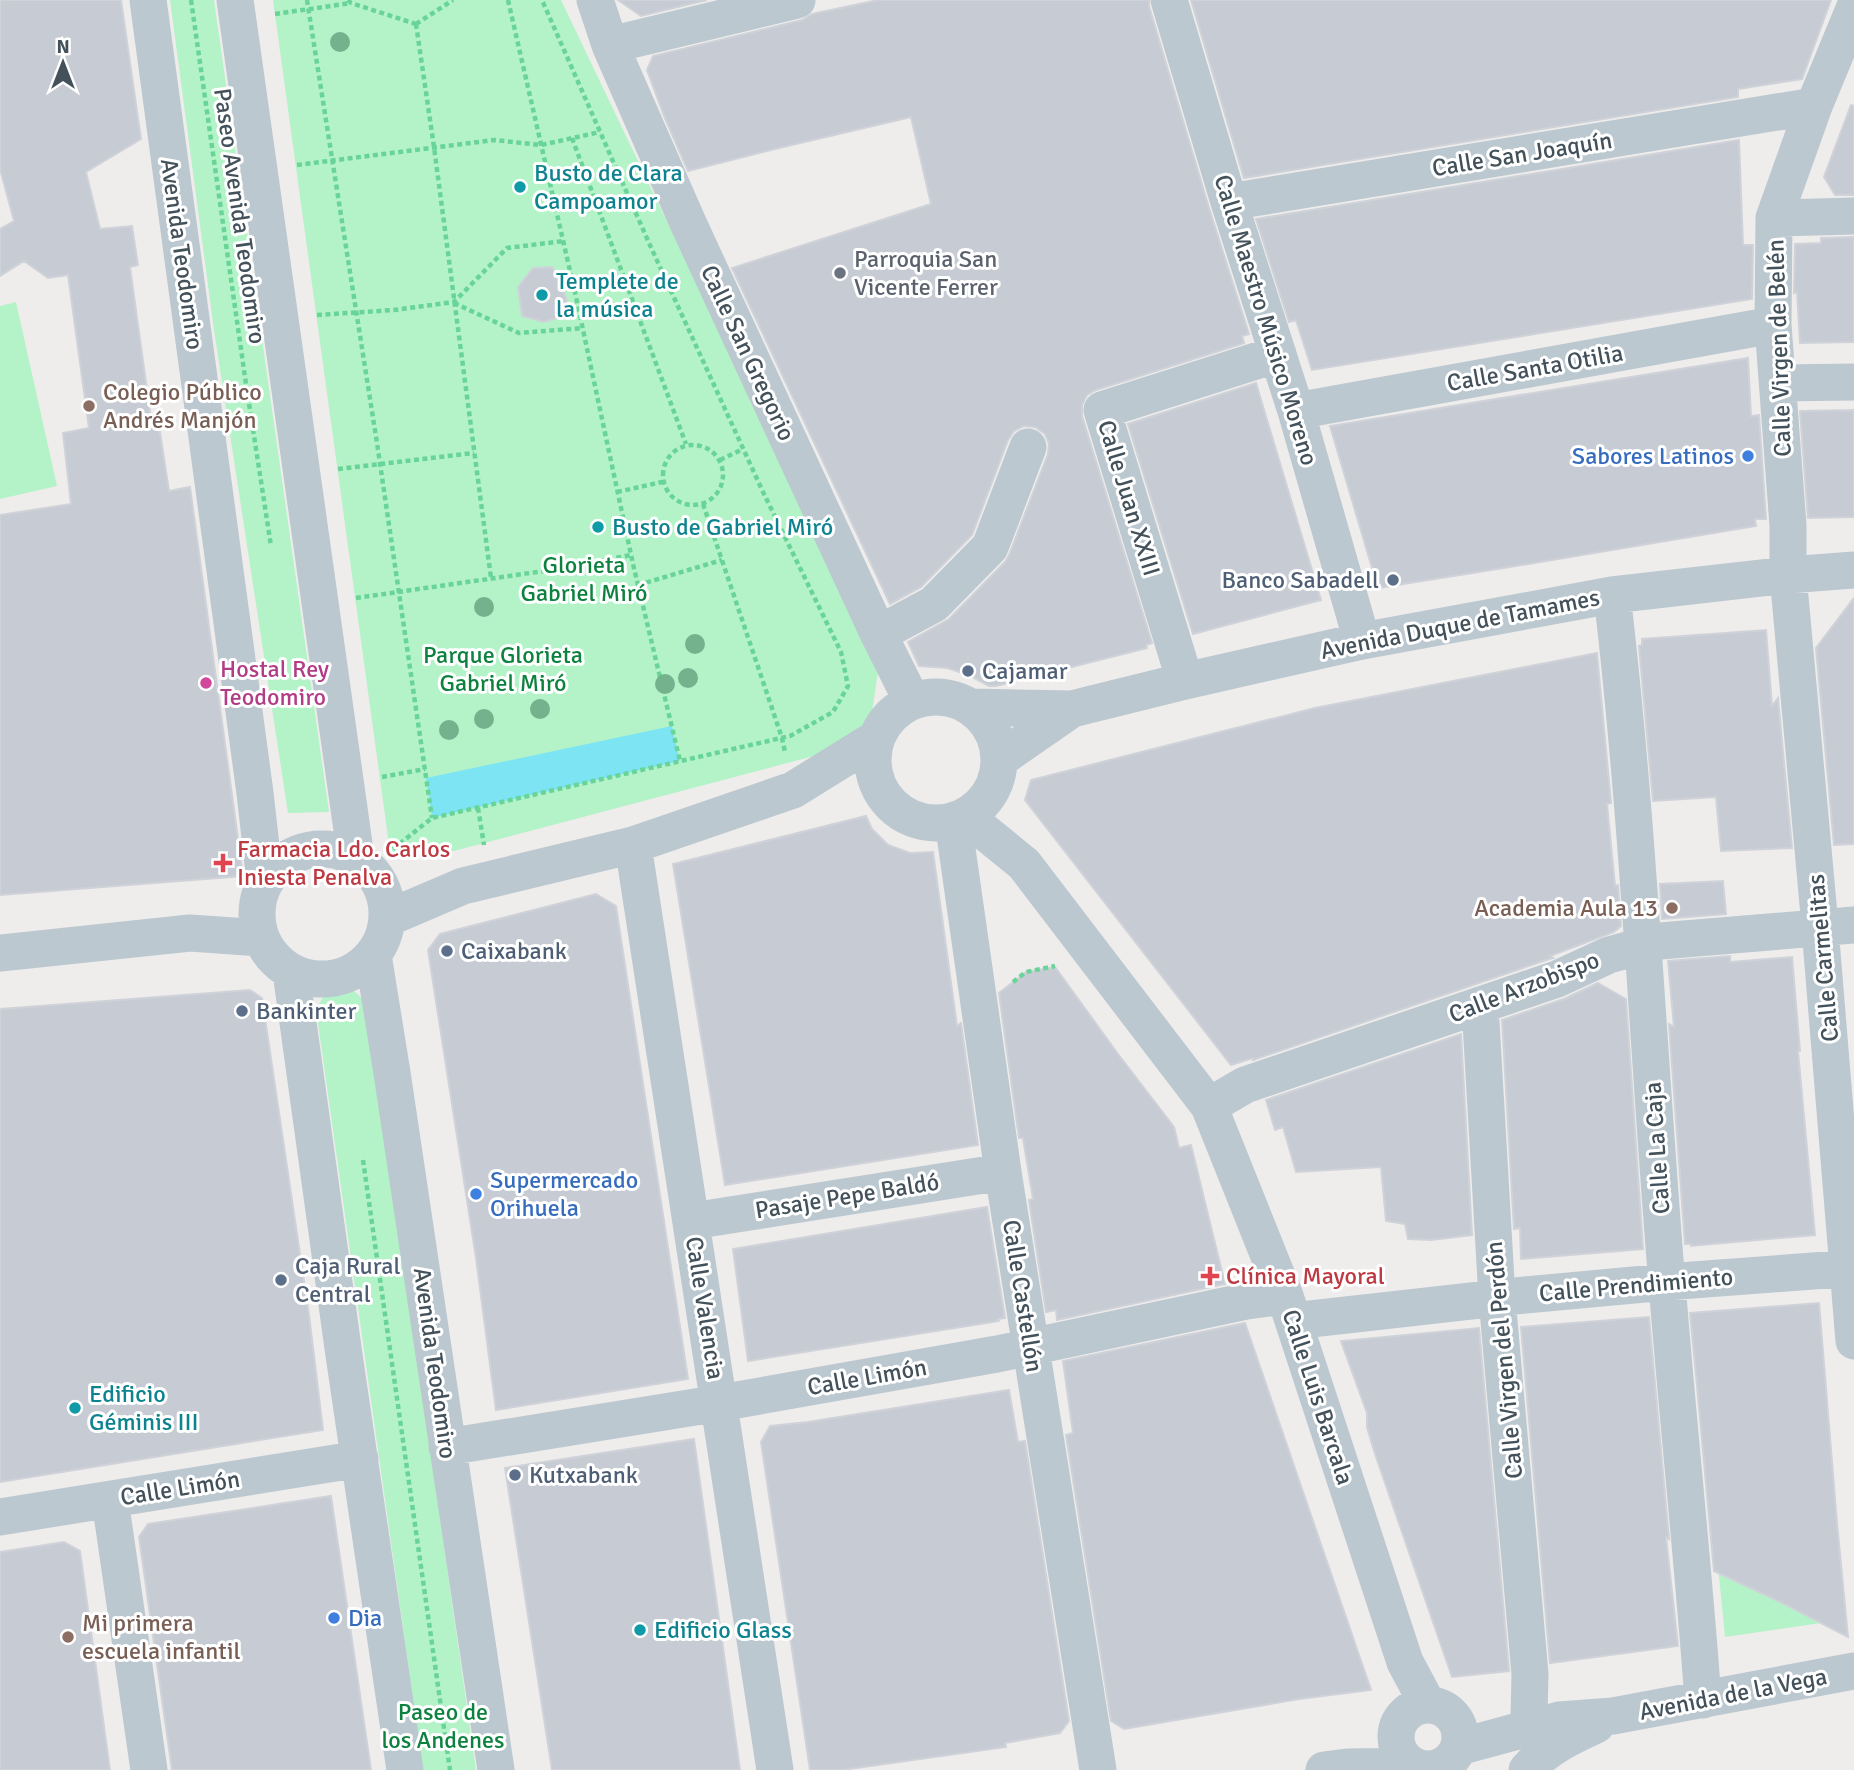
<svg xmlns="http://www.w3.org/2000/svg" width="1854" height="1770" font-family="Signika,sans-serif">
	<style>
		.green { fill: #b4f3c8 }
		.water { fill: #7de4f4 }
		.building { fill: #c7cbd3; stroke: #cfd3d9; stroke-width: 2 }
		.lines { fill: none; stroke-linecap: round; stroke-linejoin: round }
		.path { stroke: #69d497; stroke-width: 4.5; stroke-dasharray: 5 3.5; stroke-linecap: butt }
		.minor { stroke: #bbc8d0; stroke-width: 37 }
		.tree { fill: #73b28d }
		.culture-dot { fill: #0f9aa8; stroke: #fff; stroke-width: 2.5 }
		.worship-dot { fill: #6b7280; stroke: #fff; stroke-width: 2.5 }
		.education-dot { fill: #8d6e63; stroke: #fff; stroke-width: 2.5 }
		.shop-dot { fill: #3f7fe0; stroke: #fff; stroke-width: 2.5 }
		.service-dot { fill: #5c6f8a; stroke: #fff; stroke-width: 2.5 }
		.hotel-dot { fill: #d1479c; stroke: #fff; stroke-width: 2.5 }
		.health-dot { fill: #e0444e; stroke: #fff; stroke-width: 2.5 }
		.labels { text-anchor: middle; stroke-width: 6; stroke-linejoin: round; paint-order: stroke }
		.street-label { font-size: 24px; fill: #43515b; stroke: #fff }
		.culture-label { font-size: 24px; fill: #0d838f; stroke: #fff; text-anchor: start }
		.worship-label { font-size: 24px; fill: #5b616d; stroke: #fff; text-anchor: start }
		.education-label { font-size: 24px; fill: #785e54; stroke: #fff; text-anchor: start }
		.shop-label { font-size: 24px; fill: #366cbe; stroke: #fff; text-anchor: start }
		.park-label { font-size: 24px; fill: #0d823f; stroke: #fff }
		.service-label { font-size: 24px; fill: #4e5e75; stroke: #fff; text-anchor: start }
		.hotel-label { font-size: 24px; fill: #b23c85; stroke: #fff; text-anchor: start }
		.health-label { font-size: 24px; fill: #be3a42; stroke: #fff; text-anchor: start }
	</style>
	<rect width="100%" height="100%" fill="#efecec"/>
	<!-- green -->
	<path class="green" d="M 170,0 L 214,0 L 329,812 L 288,813 L 214,330 Z
		M 273,0 L 561,0 L 879,665 L 871,719 L 848,747 L 431,857 L 390,852 Z
		M 16,302 L 57,486 L 0,499 L 0,306 Z
		M 354,991 L 366,1002 L 476,1770 L 423,1770 L 316,1009 L 325,994 Z
		M 1718,1566 L 1843,1590 L 1847,1627 L 1838,1632 L 1821,1623 L 1725,1637 Z"/>
	<!-- water -->
	<path class="water" d="M 672,726 L 680,761 L 432,818 L 426,778 Z"/>
	<!-- building -->
	<path class="building" d="M 0,0 L 121,0 L 141,139 L 86,172 L 100,229 L 132,226 L 138,265 L 130,267 L 151,419 L 158,419 L 169,491 L 190,487 L 243,876 L 0,895 L 0,515 L 71,504 L 63,433 L 89,428 L 68,275 L 48,278 L 24,261 L 0,276 L 0,229 L 14,221 L 0,169 Z
		M 618,0 L 707,0 L 641,16 Z
		M 878,0 L 1149,0 L 1149,6 L 1209,208 L 1249,334 L 1242,336 L 1244,343 L 1096,390 L 1087,395 L 1082,405 L 1082,416 L 1152,643 L 1146,645 L 1147,648 L 996,686 L 989,686 L 969,675 L 947,668 L 919,666 L 908,642 L 949,619 L 1005,562 L 1009,555 L 1048,454 L 1049,444 L 1045,434 L 1035,427 L 1024,426 L 1014,431 L 1008,440 L 972,535 L 921,587 L 890,604 L 732,268 L 931,204 L 911,117 L 779,148 L 688,171 L 664,116 L 647,70 L 653,56 L 802,20 L 812,14 Z
		M 1191,0 L 1831,0 L 1802,79 L 1738,89 L 1738,97 L 1244,178 Z
		M 1851,105 L 1854,106 L 1854,195 L 1835,195 L 1824,177 Z
		M 1739,140 L 1743,245 L 1753,245 L 1752,299 L 1312,370 L 1296,320 L 1289,322 L 1256,219 Z
		M 1854,237 L 1854,342 L 1800,343 L 1797,292 L 1794,293 L 1795,244 L 1821,243 L 1821,238 Z
		M 552,267 L 561,280 L 567,303 L 561,317 L 544,322 L 522,316 L 518,287 L 533,268 Z
		M 1748,358 L 1751,416 L 1759,415 L 1766,519 L 1755,519 L 1756,526 L 1516,566 L 1378,588 L 1330,426 Z
		M 1256,383 L 1321,600 L 1193,634 L 1128,424 Z
		M 1854,410 L 1854,517 L 1808,518 L 1800,411 Z
		M 1854,598 L 1854,844 L 1834,845 L 1816,648 Z
		M 1766,630 L 1772,706 L 1778,698 L 1792,848 L 1721,851 L 1716,797 L 1653,801 L 1639,646 L 1642,645 L 1642,639 Z
		M 1597,653 L 1611,803 L 1607,804 L 1615,886 L 1618,885 L 1621,926 L 1614,932 L 1550,956 L 1553,958 L 1549,959 L 1253,1060 L 1253,1058 L 1231,1065 L 1025,800 L 1031,780 L 1315,708 Z
		M 866,816 L 872,829 L 888,845 L 910,853 L 933,852 L 957,1026 L 961,1023 L 978,1145 L 725,1185 L 673,864 Z
		M 1723,881 L 1726,914 L 1662,919 L 1660,884 Z
		M 596,894 L 616,906 L 688,1379 L 496,1410 L 476,1258 L 428,950 L 440,934 Z
		M 1730,956 L 1730,962 L 1792,957 L 1800,1051 L 1798,1051 L 1815,1235 L 1691,1246 L 1691,1244 L 1685,1244 L 1669,1024 L 1674,1027 L 1668,961 Z
		M 1055,967 L 1118,1054 L 1174,1127 L 1179,1148 L 1191,1145 L 1225,1284 L 1057,1320 L 1056,1310 L 1046,1312 L 1029,1200 L 1033,1199 L 1023,1138 L 1019,1138 L 999,993 L 1026,972 Z
		M 1598,983 L 1626,999 L 1643,1249 L 1521,1259 L 1520,1228 L 1514,1229 L 1502,1020 L 1564,999 Z
		M 250,990 L 262,998 L 309,1315 L 323,1430 L 0,1482 L 0,1009 Z
		M 1461,1034 L 1472,1235 L 1431,1240 L 1408,1239 L 1405,1224 L 1386,1221 L 1381,1167 L 1296,1172 L 1283,1127 L 1275,1130 L 1266,1100 Z
		M 987,1207 L 1005,1318 L 998,1319 L 999,1321 L 748,1361 L 733,1249 Z
		M 1819,1303 L 1837,1523 L 1848,1637 L 1778,1601 L 1714,1571 L 1697,1386 L 1690,1313 Z
		M 1649,1317 L 1669,1539 L 1666,1537 L 1678,1646 L 1550,1663 L 1521,1327 Z
		M 1245,1323 L 1371,1690 L 1299,1699 L 1124,1729 L 1111,1721 L 1066,1435 L 1073,1433 L 1063,1361 Z
		M 1479,1328 L 1509,1671 L 1452,1677 L 1374,1451 L 1367,1427 L 1367,1413 L 1341,1341 Z
		M 1009,1390 L 1018,1442 L 1025,1441 L 1069,1721 L 1060,1733 L 1005,1743 L 1006,1747 L 842,1770 L 810,1770 L 761,1442 L 770,1426 L 808,1422 Z
		M 694,1439 L 740,1770 L 552,1770 L 505,1468 Z
		M 331,1496 L 371,1770 L 172,1770 L 139,1537 L 148,1524 Z
		M 64,1542 L 80,1551 L 110,1770 L 0,1770 L 0,1552 Z"/>
	<g class="lines">
		<!-- path -->
		<path class="path" d="M 191,0 L 246,384 L 271,546
			M 307,0 L 377,443 L 432,818
			M 348,0 L 351,3 L 416,24
			M 508,0 L 576,297 L 633,564 L 680,761
			M 275,14 L 351,3
			M 416,24 L 434,147 L 491,578
			M 416,24 L 453,0
			M 572,138 L 686,444
			M 297,165 L 494,140 L 541,145 L 600,132
			M 454,303 L 519,333 L 583,328
			M 317,315 L 394,310 L 454,302 L 507,248 L 564,241
			M663 475a30 30 0 1 1 60 0a30 30 0 1 1-60 0Z
			M 720,460 L 743,449
			M 338,469 L 474,453
			M 617,492 L 662,482
			M 703,504 L 782,738 L 785,752
			M 638,585 L 722,560
			M 356,598 L 558,569 L 631,555
			M 382,777 L 425,769
			M 478,808 L 484,845
			M 393,849 L 432,818 L 790,736 L 833,712 L 848,686 L 841,652 L 763,492 L 649,243 L 542,0
			M 1013,982 L 1026,972 L 1055,966
			M 363,1160 L 450,1770"/>
		<!-- minor -->
		<path class="minor" d="M 148,0 L 255,793 L 265,882
			M 235,0 L 356,858
			M 595,0 L 610,45 L 688,223 L 878,633 L 912,701
			M 1169,0 L 1229,202 L 1296,411 L 1362,641
			M 1854,9 L 1814,106 L 1774,218 L 1773,325 L 1788,526 L 1788,575 L 1818,904 L 1854,1341
			M 610,45 L 797,0
			M 1229,202 L 1814,106
			M 1774,218 L 1854,216
			M 1779,383 L 1854,382
			M 1296,411 L 1773,325
			M 1612,595 C 1639,824 1648,1054 1667,1284 C 1678,1423 1693,1561 1703,1700
			M 878,633 L 895,625 L 934,604 L 990,547 L 1028,447
			M 1185,681 L 1102,410 L 1278,354
			M873 760a63 63 0 1 1 126 0a63 63 0 1 1-126 0Z
			M 972,707 L 1072,709 L 1185,681 L 1362,641 L 1612,595 L 1788,575 L 1854,570
			M 1000,759 L 1072,709
			M 965,816 L 1024,864 L 1209,1106 L 1285,1296 L 1405,1662 L 1428,1705
			M 953,821 L 1003,1172 L 1098,1770
			M 633,845 L 775,1770
			M257 914a65 65 0 1 1 130 0a65 65 0 1 1-130 0Z
			M 388,918 L 463,886 L 633,845 L 793,790 L 877,738
			M 0,953 L 190,933 L 261,938
			M 373,955 L 392,1073 L 496,1770
			M 291,972 L 344,1355 L 405,1770
			M 1480,1005 L 1497,1298 L 1530,1674 L 1529,1715
			M 1209,1106 L 1245,1085 L 1557,979 L 1609,955 L 1660,941 L 1854,925
			M 692,1221 L 1003,1172
			M 1293,1321 L 1525,1295 L 1666,1282 L 1854,1268
			M 447,1447 L 720,1403 L 997,1354 L 1247,1301 L 1285,1296
			M 110,1500 L 149,1770
			M 0,1517 L 360,1459
			M1396 1737a32 32 0 1 1 64 0a32 32 0 1 1-64 0Z
			M 1459,1747 L 1559,1720 L 1613,1716 L 1854,1671
			M 1324,1770 L 1347,1767 L 1414,1766
			M 1527,1770 C 1546,1748 1570,1737 1596,1725"/>
	</g>
	<!-- trees -->
	<g class="tree">
		<circle cx="340" cy="42" r="10"/>
		<circle cx="484" cy="607" r="10"/>
		<circle cx="695" cy="644" r="10"/>
		<circle cx="688" cy="678" r="10"/>
		<circle cx="665" cy="684" r="10"/>
		<circle cx="540" cy="709" r="10"/>
		<circle cx="484" cy="719" r="10"/>
		<circle cx="449" cy="730" r="10"/>
	</g>
	<!-- markers -->
	<g class="culture-dot">
		<circle cx="520" cy="187" r="7"/>
		<circle cx="542" cy="295" r="7"/>
		<circle cx="598" cy="527" r="7"/>
		<circle cx="75" cy="1408" r="7"/>
		<circle cx="640" cy="1630" r="7"/>
	</g>
	<circle class="worship-dot" cx="840" cy="273" r="7"/>
	<g class="education-dot">
		<circle cx="89" cy="406" r="7"/>
		<circle cx="1672" cy="908" r="7"/>
		<circle cx="68" cy="1637" r="7"/>
	</g>
	<g class="shop-dot">
		<circle cx="1748" cy="456" r="7"/>
		<circle cx="476" cy="1194" r="7"/>
		<circle cx="334" cy="1618" r="7"/>
	</g>
	<g class="service-dot">
		<circle cx="1393" cy="580" r="7"/>
		<circle cx="968" cy="671" r="7"/>
		<circle cx="447" cy="951" r="7"/>
		<circle cx="242" cy="1011" r="7"/>
		<circle cx="281" cy="1280" r="7"/>
		<circle cx="515" cy="1475" r="7"/>
	</g>
	<circle class="hotel-dot" cx="206" cy="683" r="7"/>
	<g class="health-dot">
		<path d="M219.5 852.5h7v7h7v7h-7v7h-7v-7h-7v-7h7z"/>
		<path d="M1206.5 1265.5h7v7h7v7h-7v7h-7v-7h-7v-7h7z"/>
	</g>
	<g class="labels">
		<!-- street labels -->
		<g class="street-label">
			<text transform="translate(1522 154) rotate(-9)" y="8">Calle San Joaquín</text>
			<text transform="translate(240 216) rotate(82)" y="8">Paseo Avenida Teodomiro</text>
			<text transform="translate(182 254) rotate(82)" y="8">Avenida Teodomiro</text>
			<text transform="translate(1266 320) rotate(73)" y="8">Calle Maestro Músico Moreno</text>
			<text transform="translate(1779 348) rotate(-92)" y="8">Calle Virgen de Belén</text>
			<text transform="translate(748 353) rotate(65)" y="8">Calle San Gregorio</text>
			<text transform="translate(1535 368) rotate(-10)" y="8">Calle Santa Otilia</text>
			<text transform="translate(1129 498) rotate(73)" y="8">Calle Juan XXIII</text>
			<text transform="translate(1460 624) rotate(-11)" y="8">Avenida Duque de Tamames</text>
			<text transform="translate(1823 958) rotate(-95)" y="8">Calle Carmelitas</text>
			<text transform="translate(1524 987) rotate(-21)" y="8">Calle Arzobispo</text>
			<text transform="translate(1657 1148) rotate(-94)" y="8">Calle La Caja</text>
			<text transform="translate(847 1196) rotate(-9)" y="8">Pasaje Pepe Baldó</text>
			<text transform="translate(1636 1285) rotate(-5)" y="8">Calle Prendimiento</text>
			<text transform="translate(1023 1296) rotate(81)" y="8">Calle Castellón</text>
			<text transform="translate(705 1308) rotate(81)" y="8">Calle Valencia</text>
			<text transform="translate(1504 1360) rotate(-95)" y="8">Calle Virgen del Perdón</text>
			<text transform="translate(435 1363) rotate(82)" y="8">Avenida Teodomiro</text>
			<text transform="translate(867 1377) rotate(-10)" y="8">Calle Limón</text>
			<text transform="translate(1318 1397) rotate(72)" y="8">Calle Luis Barcala</text>
			<text transform="translate(180 1488) rotate(-9)" y="8">Calle Limón</text>
			<text transform="translate(1733 1694) rotate(-11)" y="8">Avenida de la Vega</text>
		</g>
		<!-- culture labels -->
		<g class="culture-label">
			<text x="534" y="181">Busto de Clara<tspan x="534" dy="28">Campoamor</tspan></text>
			<text x="556" y="289">Templete de<tspan x="556" dy="28">la música</tspan></text>
			<text x="612" y="535">Busto de Gabriel Miró</text>
			<text x="89" y="1402">Edificio<tspan x="89" dy="28">Géminis III</tspan></text>
			<text x="654" y="1638">Edificio Glass</text>
		</g>
		<!-- worship labels -->
		<g class="worship-label">
			<text x="854" y="267">Parroquia San<tspan x="854" dy="28">Vicente Ferrer</tspan></text>
		</g>
		<!-- education labels -->
		<g class="education-label">
			<text x="103" y="400">Colegio Público<tspan x="103" dy="28">Andrés Manjón</tspan></text>
			<text x="1658" y="916" text-anchor="end">Academia Aula 13</text>
			<text x="82" y="1631">Mi primera<tspan x="82" dy="28">escuela infantil</tspan></text>
		</g>
		<!-- shop labels -->
		<g class="shop-label">
			<text x="1734" y="464" text-anchor="end">Sabores Latinos</text>
			<text x="490" y="1188">Supermercado<tspan x="490" dy="28">Orihuela</tspan></text>
			<text x="348" y="1626">Dia</text>
		</g>
		<!-- park labels -->
		<g class="park-label">
			<text x="584" y="573">Glorieta<tspan x="584" dy="28">Gabriel Miró</tspan></text>
			<text x="503" y="663">Parque Glorieta<tspan x="503" dy="28">Gabriel Miró</tspan></text>
			<text x="443" y="1720">Paseo de<tspan x="443" dy="28">los Andenes</tspan></text>
		</g>
		<!-- service labels -->
		<g class="service-label">
			<text x="1379" y="588" text-anchor="end">Banco Sabadell</text>
			<text x="982" y="679">Cajamar</text>
			<text x="461" y="959">Caixabank</text>
			<text x="256" y="1019">Bankinter</text>
			<text x="295" y="1274">Caja Rural<tspan x="295" dy="28">Central</tspan></text>
			<text x="529" y="1483">Kutxabank</text>
		</g>
		<!-- hotel labels -->
		<g class="hotel-label">
			<text x="220" y="677">Hostal Rey<tspan x="220" dy="28">Teodomiro</tspan></text>
		</g>
		<!-- health labels -->
		<g class="health-label">
			<text x="237" y="857">Farmacia Ldo. Carlos<tspan x="237" dy="28">Iniesta Penalva</tspan></text>
			<text x="1226" y="1284">Clínica Mayoral</text>
		</g>
	</g>
	<!-- north arrow -->
	<g transform="translate(63 63)" stroke="#ffffff" stroke-width="5" paint-order="stroke">
	<path d="M0-5L12 26L0 18L-12 26Z" fill="#43515b"/>
	<text y="-10" font-size="19" font-weight="bold" text-anchor="middle" fill="#43515b">N</text>
	</g>
</svg>
